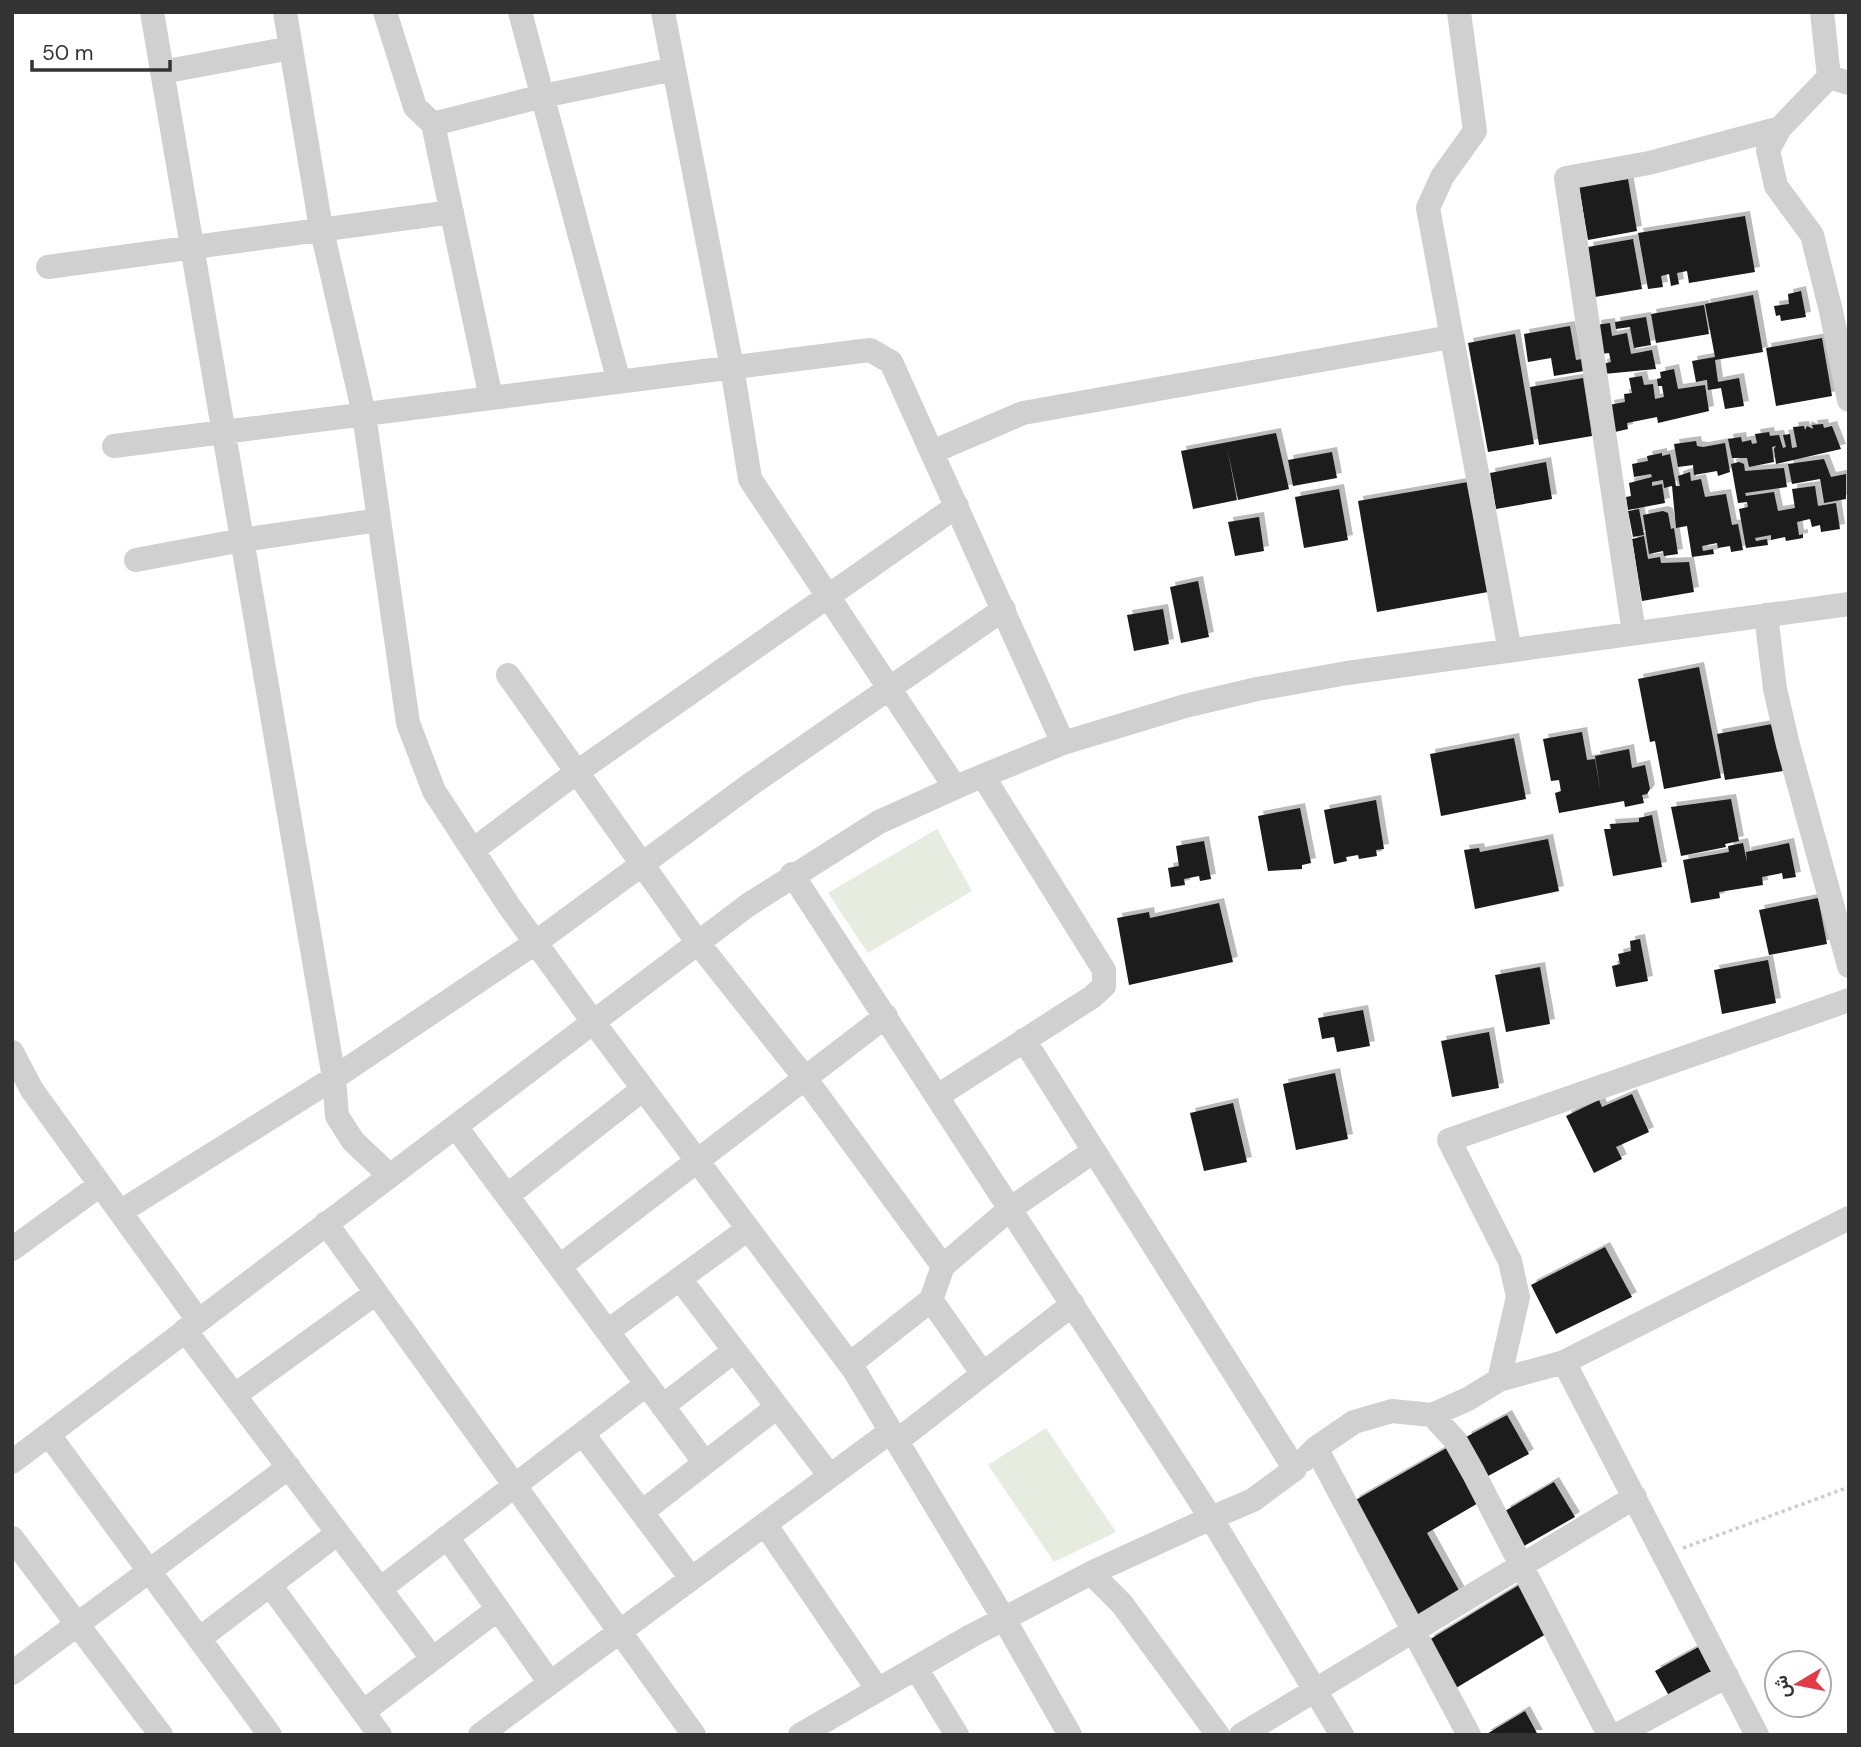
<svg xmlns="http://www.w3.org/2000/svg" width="1861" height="1747" font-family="'DM Sans',Vazirmatn,sans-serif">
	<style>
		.green { fill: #e6ecdf }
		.building { fill: #1a1a1a; filter: url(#shadow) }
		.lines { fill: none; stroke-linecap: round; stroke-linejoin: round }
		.path { stroke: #cdcdcd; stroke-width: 3.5; stroke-dasharray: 3.5 3.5; stroke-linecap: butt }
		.minor { stroke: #d0d0d0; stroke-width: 24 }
	</style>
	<defs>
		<filter id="shadow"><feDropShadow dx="5" dy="-5" stdDeviation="0" flood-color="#0004"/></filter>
	</defs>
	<rect width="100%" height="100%" fill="#fff"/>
	<!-- green -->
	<path class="green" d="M 937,829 L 972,891 L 868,953 L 828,893 Z
		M 1046,1428 L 1116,1532 L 1054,1562 L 988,1465 Z"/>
	<!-- building -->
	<path class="building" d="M 1628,179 L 1637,231 L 1588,240 L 1579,187 Z
		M 1745,216 L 1755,272 L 1689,283 L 1687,271 L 1677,273 L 1679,284 L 1671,286 L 1669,274 L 1661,276 L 1663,287 L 1648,289 L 1638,233 Z
		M 1633,239 L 1642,289 L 1595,297 L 1588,247 Z
		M 1801,291 L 1806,317 L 1781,321 L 1780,315 L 1776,316 L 1774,306 L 1789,304 L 1788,294 Z
		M 1753,295 L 1763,352 L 1715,360 L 1718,382 L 1739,378 L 1744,406 L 1725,409 L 1721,388 L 1708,390 L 1707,380 L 1696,382 L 1692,361 L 1715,357 L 1705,304 Z
		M 1704,305 L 1709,334 L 1656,343 L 1651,314 Z
		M 1646,317 L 1651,345 L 1634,348 L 1630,327 L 1616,329 L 1615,322 Z
		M 1610,323 L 1612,336 L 1627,333 L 1631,354 L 1652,350 L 1656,369 L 1604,374 L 1602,364 L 1611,362 L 1609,353 L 1601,354 L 1596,325 Z
		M 1570,326 L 1576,360 L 1582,359 L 1584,371 L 1554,376 L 1551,358 L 1528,362 L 1524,334 Z
		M 1515,334 L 1534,444 L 1488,452 L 1468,343 Z
		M 1822,338 L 1832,396 L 1776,406 L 1766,348 Z
		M 1674,369 L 1678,389 L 1705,385 L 1709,411 L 1658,423 L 1657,417 L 1627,423 L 1628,429 L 1615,432 L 1609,405 L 1625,402 L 1624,394 L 1632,393 L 1629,378 L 1642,376 L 1644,385 L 1653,384 L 1655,399 L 1664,397 L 1662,386 L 1658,386 L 1657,379 L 1661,378 L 1660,372 Z
		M 1583,378 L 1592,436 L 1539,445 L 1530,387 Z
		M 1823,424 L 1824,428 L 1832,426 L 1841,449 L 1776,464 L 1774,449 L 1776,446 L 1772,447 L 1774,462 L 1749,467 L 1747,458 L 1732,458 L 1728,439 L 1741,437 L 1742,442 L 1751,440 L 1752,444 L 1757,443 L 1755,434 L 1769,432 L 1770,436 L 1779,435 L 1783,448 L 1786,447 L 1783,435 L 1790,434 L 1792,448 L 1797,447 L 1793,427 L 1804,426 L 1805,430 L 1807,426 L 1813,429 L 1812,425 Z
		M 1276,433 L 1289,489 L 1238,500 L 1227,447 L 1237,500 L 1193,509 L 1181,451 Z
		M 1696,441 L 1697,446 L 1703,447 L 1725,443 L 1730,472 L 1718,476 L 1717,471 L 1694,475 L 1693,465 L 1678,467 L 1674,444 Z
		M 1332,452 L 1337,478 L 1293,486 L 1288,460 Z
		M 1662,453 L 1662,456 L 1670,454 L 1676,486 L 1680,486 L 1678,476 L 1690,472 L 1691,481 L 1701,479 L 1705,497 L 1726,494 L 1732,525 L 1738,524 L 1743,550 L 1731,552 L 1730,546 L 1718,548 L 1717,543 L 1702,546 L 1703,551 L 1713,549 L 1714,554 L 1692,557 L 1687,526 L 1676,528 L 1672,486 L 1664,488 L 1663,480 L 1652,482 L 1652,486 L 1662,484 L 1665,503 L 1628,510 L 1626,497 L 1631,496 L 1629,483 L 1652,477 L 1651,474 L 1634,477 L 1632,464 L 1648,461 L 1647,456 Z
		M 1824,459 L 1831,477 L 1846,474 L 1846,499 L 1824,503 L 1820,479 L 1792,484 L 1788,464 Z
		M 1546,462 L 1552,499 L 1496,509 L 1490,473 Z
		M 1739,462 L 1744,464 L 1745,471 L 1784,468 L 1787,487 L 1745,493 L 1746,496 L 1774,492 L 1778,511 L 1795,508 L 1792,489 L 1815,486 L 1818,506 L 1836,503 L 1840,529 L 1821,532 L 1820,525 L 1812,527 L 1810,519 L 1797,522 L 1799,535 L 1803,534 L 1803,538 L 1786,541 L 1785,537 L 1771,540 L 1771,535 L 1755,538 L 1756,541 L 1767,539 L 1768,545 L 1746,548 L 1739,509 L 1748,507 L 1747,502 L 1738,503 L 1731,464 Z
		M 1468,482 L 1488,592 L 1377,612 L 1358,501 Z
		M 1339,489 L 1348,540 L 1304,548 L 1295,497 Z
		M 1639,509 L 1644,535 L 1633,537 L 1628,511 Z
		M 1663,511 L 1668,513 L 1671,529 L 1674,528 L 1678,554 L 1664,556 L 1663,551 L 1649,554 L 1643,515 Z
		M 1259,517 L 1264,551 L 1235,556 L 1228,522 Z
		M 1644,536 L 1648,559 L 1660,557 L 1661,563 L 1689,562 L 1694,592 L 1642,601 L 1632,539 Z
		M 1198,581 L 1209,637 L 1181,643 L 1170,587 Z
		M 1163,609 L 1169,644 L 1134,651 L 1127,615 Z
		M 1699,667 L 1721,778 L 1664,789 L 1655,741 L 1650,742 L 1638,679 Z
		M 1778,723 L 1783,771 L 1725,780 L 1717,734 Z
		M 1582,732 L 1587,760 L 1595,759 L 1601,794 L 1595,756 L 1629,749 L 1632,768 L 1645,765 L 1650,789 L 1647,794 L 1642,795 L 1644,803 L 1625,807 L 1624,801 L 1559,813 L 1555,793 L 1561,791 L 1559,780 L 1551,781 L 1543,739 Z
		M 1514,738 L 1526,799 L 1441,816 L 1430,754 Z
		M 1731,799 L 1739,841 L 1725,844 L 1726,847 L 1681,856 L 1671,807 Z
		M 1376,800 L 1384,849 L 1376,850 L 1377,856 L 1359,859 L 1358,855 L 1346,857 L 1347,861 L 1334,864 L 1324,810 Z
		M 1300,808 L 1311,863 L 1302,865 L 1302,869 L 1268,871 L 1258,816 Z
		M 1652,815 L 1662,867 L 1613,876 L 1604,829 L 1611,829 L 1610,824 L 1639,822 L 1639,818 Z
		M 1548,839 L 1559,891 L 1475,909 L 1464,850 L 1479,848 L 1480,852 Z
		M 1204,841 L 1211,879 L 1200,881 L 1199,876 L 1184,879 L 1185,885 L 1171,887 L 1168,868 L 1179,866 L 1176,846 Z
		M 1743,843 L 1747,862 L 1746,852 L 1789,843 L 1796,877 L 1783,879 L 1782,873 L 1762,877 L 1763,885 L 1719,892 L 1720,898 L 1691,903 L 1683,860 L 1729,852 L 1728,846 Z
		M 1818,898 L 1827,944 L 1769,955 L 1759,910 Z
		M 1219,903 L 1233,962 L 1129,985 L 1117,918 L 1149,912 L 1150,918 Z
		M 1640,939 L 1648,981 L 1616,987 L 1612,966 L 1620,964 L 1618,954 L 1631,951 L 1630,941 Z
		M 1768,960 L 1776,1003 L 1722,1014 L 1714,970 Z
		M 1540,967 L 1550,1024 L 1506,1032 L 1495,975 Z
		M 1363,1010 L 1370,1046 L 1337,1052 L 1334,1037 L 1322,1039 L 1318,1018 Z
		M 1489,1032 L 1499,1088 L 1452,1097 L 1441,1041 Z
		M 1335,1073 L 1348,1139 L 1296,1150 L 1283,1084 Z
		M 1632,1094 L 1649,1132 L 1616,1147 L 1622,1159 L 1594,1173 L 1566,1116 L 1599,1100 L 1602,1107 Z
		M 1233,1103 L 1247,1162 L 1204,1171 L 1190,1113 Z
		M 1605,1247 L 1632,1297 L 1556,1334 L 1531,1285 Z
		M 1507,1415 L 1529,1454 L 1488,1476 L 1466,1437 Z
		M 1450,1446 L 1480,1502 L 1427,1533 L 1461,1594 L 1418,1619 L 1354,1501 Z
		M 1554,1482 L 1575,1517 L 1524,1546 L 1505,1511 Z
		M 1519,1585 L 1546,1634 L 1456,1688 L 1429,1640 Z
		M 1704,1644 L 1720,1675 L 1672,1701 L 1655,1671 Z
		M 1525,1711 L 1538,1735 L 1485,1735 Z"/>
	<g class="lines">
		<!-- path -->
		<path class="path" d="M 1683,1548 L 1849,1487"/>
		<!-- minor -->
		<path class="minor" d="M 152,12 L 334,1078 L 337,1116 L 353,1141 L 390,1176
			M 285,12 L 320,222 L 364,414 L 408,723 L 434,791 L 509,906 L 594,1023 L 854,1370 L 1004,1619 L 1070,1735
			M 385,12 L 415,107 L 433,124 L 543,96 L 674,69
			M 520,12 L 619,382
			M 663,12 L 732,367 L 750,479 L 955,787
			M 1459,12 L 1475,131 L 1442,177 L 1428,208 L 1510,651
			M 1822,12 L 1829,77
			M 162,72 L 291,48
			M 1849,83 L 1829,77 L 1780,128 L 1768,150 L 1776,186 L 1812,235 L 1831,311 L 1849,400
			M 433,124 L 491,398
			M 48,267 L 452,212
			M 114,446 L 870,350 L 891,362 L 1063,743
			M 932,452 L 1023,413 L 1451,337
			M 136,560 L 242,540 L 379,520
			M 1766,615 L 1775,689 L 1788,745 L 1849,966
			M 1634,633 L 1566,178 L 1649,163 L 1780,128
			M 508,675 L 698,943 L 805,1078 L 943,1266
			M 473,850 L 577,772 L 957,506
			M 792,874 L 1211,1518 L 1091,1573 L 971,1636 L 800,1735
			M 1024,1040 L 1295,1469 L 1253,1500 L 1211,1518 L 1342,1735
			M 12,1052 L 32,1090 L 198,1320
			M 939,1095 L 1092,997 L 1104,986 L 1104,970 L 983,776
			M 456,1127 L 705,1463
			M 508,1195 L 643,1089
			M 120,1212 L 334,1078 L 535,943 L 751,784 L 1004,609
			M 326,1223 L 694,1735
			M 12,1249 L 100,1185
			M 560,1266 L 886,1016
			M 680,1279 L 830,1476
			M 931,1300 L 983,1374
			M 185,1330 L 432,1658
			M 608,1331 L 748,1229
			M 1564,1362 L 1757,1735
			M 850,1364 L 931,1300 L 943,1266 L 1011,1208 L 1094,1151
			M 1499,1380 L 1518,1297 L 1510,1261 L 1449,1140 L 1849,1000
			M 235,1395 L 376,1293
			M 663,1406 L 734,1351
			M 1432,1415 L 1455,1440 L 1473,1472 L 1609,1735
			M 583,1434 L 691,1578
			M 49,1435 L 270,1735
			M 897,1441 L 1073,1304
			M 1316,1448 L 1354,1422 L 1392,1411 L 1432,1415 L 1468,1399 L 1499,1380 L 1564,1362 L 1849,1218
			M 1304,1460 L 1316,1448 L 1469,1735
			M 12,1462 L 748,905 L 879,822 L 963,784 L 1063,743 L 1185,706 L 1257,689 L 1347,673 L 1849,604
			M 642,1512 L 777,1407
			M 765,1524 L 878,1690
			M 447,1537 L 550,1683
			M 12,1538 L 161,1735
			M 1091,1573 L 1122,1604 L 1218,1735
			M 270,1585 L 380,1735
			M 380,1589 L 647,1384
			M 199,1639 L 338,1533
			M 916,1668 L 957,1735
			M 12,1673 L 289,1467
			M 363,1712 L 498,1609
			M 480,1735 L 891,1431
			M 1241,1735 L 1635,1497
			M 1617,1735 L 1727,1676"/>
	</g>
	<!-- border -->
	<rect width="1861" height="1747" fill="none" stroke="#333333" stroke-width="28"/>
	<!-- north arrow -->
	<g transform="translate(1798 1684) rotate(260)"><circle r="33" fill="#ffffff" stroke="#adadad" stroke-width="2"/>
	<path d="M0-5L12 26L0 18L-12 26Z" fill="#e63946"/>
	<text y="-10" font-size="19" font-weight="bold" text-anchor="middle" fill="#333333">ش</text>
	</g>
	<!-- scale -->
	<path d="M32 60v10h138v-10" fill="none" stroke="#333333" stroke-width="3.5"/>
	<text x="42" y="60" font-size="21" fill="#333333" stroke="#ffffff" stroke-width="5" paint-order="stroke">50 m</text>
</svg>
